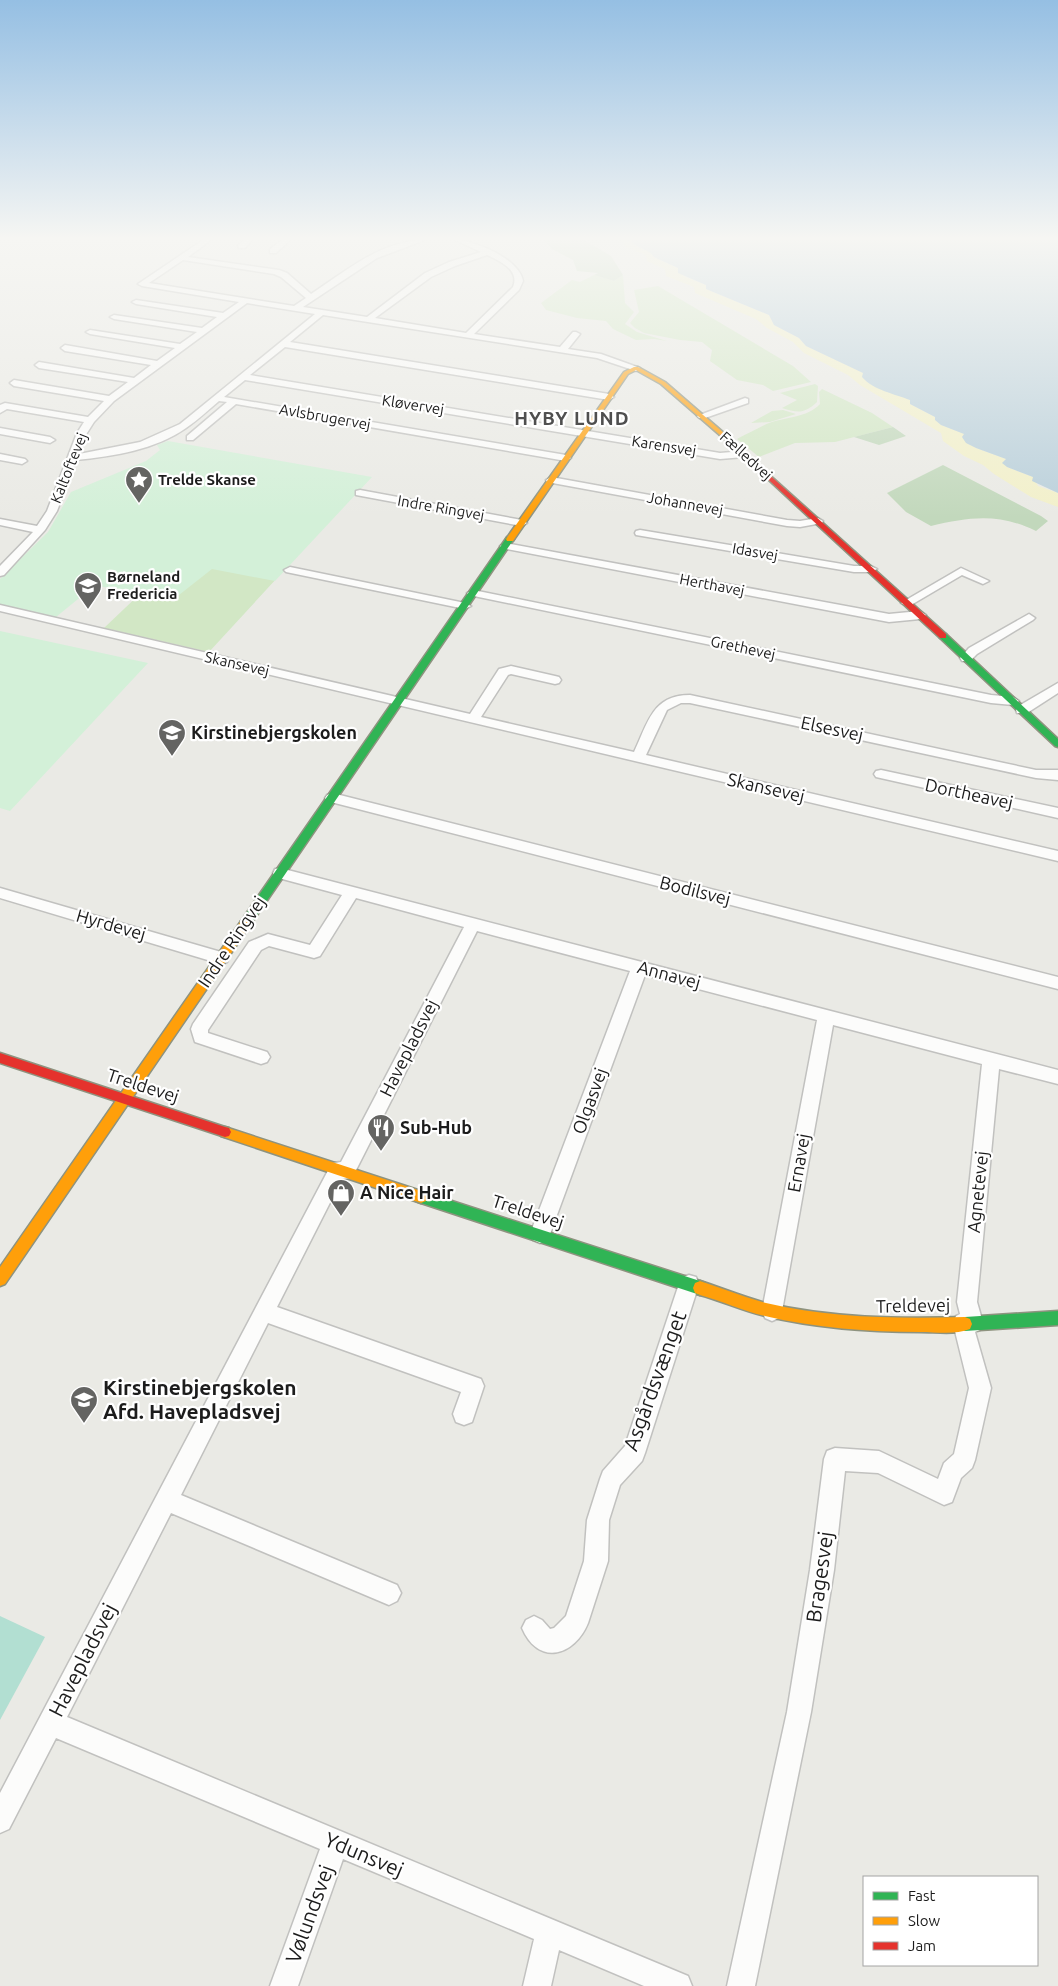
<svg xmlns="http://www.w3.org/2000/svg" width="1058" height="1986" font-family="Ubuntu,sans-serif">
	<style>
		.grass { fill: #d2e7c5 }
		.forest { fill: #c2d8bc }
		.sand { fill: #f2f0ca }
		.park { fill: #d3f0d8 }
		.pitch { fill: #b2dfd2 }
		.water { fill: #bad0db }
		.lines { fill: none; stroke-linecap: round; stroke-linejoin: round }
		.street-casing { stroke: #c1c1bf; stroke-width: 3 }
		.fast-casing { stroke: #8e937f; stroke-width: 3 }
		.slow-casing { stroke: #8e937f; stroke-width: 3 }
		.jam-casing { stroke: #8e937f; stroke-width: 3 }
		.street { fill: #fcfcfb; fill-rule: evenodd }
		.fast { fill: #30b455; fill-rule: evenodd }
		.slow { fill: #ff9f0a; fill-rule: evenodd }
		.jam { fill: #e5322d; fill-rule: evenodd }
		.labels { text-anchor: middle; stroke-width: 4.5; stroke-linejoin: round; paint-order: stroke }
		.far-street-label { font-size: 15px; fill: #1c1c1c; stroke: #fff }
		.far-poi-label { font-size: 15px; font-weight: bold; fill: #1c1c1c; stroke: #fff; text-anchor: start }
		.street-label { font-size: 18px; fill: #1c1c1c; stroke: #fff }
		.poi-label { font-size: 18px; font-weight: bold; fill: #1c1c1c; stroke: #fff; text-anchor: start }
		.far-district-label { font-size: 19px; font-weight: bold; letter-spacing: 1px; fill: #4f4f4f; stroke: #fff }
		.near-street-label { font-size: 21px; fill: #1c1c1c; stroke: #fff }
		.near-poi-label { font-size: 21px; font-weight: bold; fill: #1c1c1c; stroke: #fff; text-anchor: start }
	</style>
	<rect width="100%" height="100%" fill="#eaeae5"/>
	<!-- grass -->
	<path class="grass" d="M 594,275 L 614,281 L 623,275 L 625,303 L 634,312 L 625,324 L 637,332 L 667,341 L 654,339 L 636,340 L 613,329 L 606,321 L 577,318 L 546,310 L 541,303 L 572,280 L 580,282 Z
		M 658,286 L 793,366 L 811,382 L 773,391 L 763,385 L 737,380 L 710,361 L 712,350 L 702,342 L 680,340 L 644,333 L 635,328 L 630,323 L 639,312 L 634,290 Z
		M 815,384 L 818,386 L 817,402 C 804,414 798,413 782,408 L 797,400 L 780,393 Z
		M 822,389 L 872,413 L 893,427 L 835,442 L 795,443 L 759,457 L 737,439 C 747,434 758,428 769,423 C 785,417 807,418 820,404 L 819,392 Z
		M 783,410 L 796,414 L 770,422 L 751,423 L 772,411 Z
		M 203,562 L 278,577 L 209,652 L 104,628 L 145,589 Z"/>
	<!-- forest -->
	<path class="forest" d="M 544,240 L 584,240 L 611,256 L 623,275 L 614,281 L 594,275 L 598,273 L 577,271 L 573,260 L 552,249 Z
		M 893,427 L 906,436 L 879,445 L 854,437 Z
		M 943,465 L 1041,516 L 1048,521 L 1036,531 C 999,513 970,517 931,526 L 906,512 L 887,493 Z"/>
	<!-- sand -->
	<path class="sand" d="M 620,240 L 631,240 C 635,249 649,248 654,257 L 678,268 L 685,277 L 706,285 L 706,289 L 769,315 L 774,325 L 799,338 L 806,346 L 864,373 L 866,381 L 910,400 L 910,404 L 935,417 L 941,425 L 965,434 L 962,437 L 976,448 L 1006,459 L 1007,467 L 1033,477 L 1038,486 L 1058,493 L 1058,507 L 1031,497 L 994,474 L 983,465 L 964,456 L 943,441 L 941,433 L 860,385 L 848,375 L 804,353 L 793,342 L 767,328 L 756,319 L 695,293 L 694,287 L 666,276 L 665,269 L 647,261 L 646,255 L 626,247 Z"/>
	<!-- park -->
	<path class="park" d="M 168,441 L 372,477 L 275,581 L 212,569 L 179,595 L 94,586 L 56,617 L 0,604 L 0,579 L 48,532 L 71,492 L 146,461 L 160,450 L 157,445 Z
		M 0,631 L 148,663 L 10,811 L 0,808 Z"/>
	<!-- pitch -->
	<path class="pitch" d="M 0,1616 L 45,1637 L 0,1720 Z"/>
	<!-- water -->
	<path class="water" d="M 631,240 L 1058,240 L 1058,493 L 1032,481 L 1033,477 L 1007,467 L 1002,463 L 1006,459 L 976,448 L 966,443 L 962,437 L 964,434 L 941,425 L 935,420 L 935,417 L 910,404 L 910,400 C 895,394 873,390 862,377 L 863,373 L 806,346 L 799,338 L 774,325 L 769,315 L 706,289 L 706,285 L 678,273 L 678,268 L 654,257 C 649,248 635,249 631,240 Z"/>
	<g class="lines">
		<defs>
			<path id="street" d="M 203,240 L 211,240 L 188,257 L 279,270 L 287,273 L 311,294 C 346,271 382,240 425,240 L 377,258 L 303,307 L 367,317 L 425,273 L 449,262 L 481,252 L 455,240 C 475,240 519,259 523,281 L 519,290 L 474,334 L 560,347 L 573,332 L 576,332 L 580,334 L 568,349 L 601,354 L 640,368 L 636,371 L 597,358 L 323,315 L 290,342 L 609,394 L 614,397 L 609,400 L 285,347 L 250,375 L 720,453 L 744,451 L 749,454 L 744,457 L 720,459 L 245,380 L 224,397 L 566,455 L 571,458 L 566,461 L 236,404 L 193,440 L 187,440 L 187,436 L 227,402 L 219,401 C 208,410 198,420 186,428 C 155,450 114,456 76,460 L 57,511 L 45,530 L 4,575 L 0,576 L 0,566 L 33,532 L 0,525 L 0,519 L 37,526 L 47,511 L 77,433 L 84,422 L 7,409 L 0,413 L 0,405 L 5,403 L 88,417 L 104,401 L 14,386 L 10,383 L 14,380 L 109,396 L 128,382 L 39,368 L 35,365 L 39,362 L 134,378 L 151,365 L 65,351 L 61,348 L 65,345 L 157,361 L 175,348 L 90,334 L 86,332 L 90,330 L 180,344 L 197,332 L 114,319 L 110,317 L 114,315 L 202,328 L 217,317 L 136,304 L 132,302 L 136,300 L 223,313 L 239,302 L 142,286 L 138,284 ZM 487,255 C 500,261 520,270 513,287 L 466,333 L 375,318 L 431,277 L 455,266 ZM 183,260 L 274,274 L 281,277 L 306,298 L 294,306 L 149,283 ZM 247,303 L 315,314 L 180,424 L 140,442 L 79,454 L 87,433 L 94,422 L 114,401 Z
				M 244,240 L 252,240 L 245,248 L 239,248 L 238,246 Z
				M 282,240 L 290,240 L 276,253 L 270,253 L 270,249 Z
				M 745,398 L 748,399 L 748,403 L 705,418 L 699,418 L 697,416 Z
				M 0,428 L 50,437 L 55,440 L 50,443 L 0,434 Z
				M 0,454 L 25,459 L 27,461 L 22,464 L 0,460 Z
				M 551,477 L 787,520 L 800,521 L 818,518 L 823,521 L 822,523 L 800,527 L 787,526 L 547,482 L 546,480 Z
				M 360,490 L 522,520 L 527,523 L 522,526 L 356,495 L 356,491 Z
				M 640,530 L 854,566 L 871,566 L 877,569 L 871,572 L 854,572 L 636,535 L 635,533 L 636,531 Z
				M 505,543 L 889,614 L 920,611 L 926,615 L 920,619 L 889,622 L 501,548 L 500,546 Z
				M 290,567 L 465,603 L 471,606 L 465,609 L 286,572 L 284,570 Z
				M 961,568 L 989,581 L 983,584 L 962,575 L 911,605 L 907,606 L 901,603 Z
				M 473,590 L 991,695 L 1013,697 L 1019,701 L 1013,705 L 991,703 L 469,595 L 467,593 Z
				M 0,605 L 470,714 L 499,669 L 511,666 L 555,676 L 559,677 L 561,680 L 559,683 L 555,684 L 511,674 L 508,675 L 481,717 L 634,752 C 648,723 652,695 690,695 L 1036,770 L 1058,770 L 1058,780 L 1036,778 L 690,703 L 681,703 L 667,710 L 646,755 L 1058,851 L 1058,861 L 0,611 Z
				M 1029,614 L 1035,618 L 1033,620 L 977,654 L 970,661 L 962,661 L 960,658 L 969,648 Z
				M 1058,683 L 1058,693 L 1027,713 L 1017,713 L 1016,710 L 1017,707 Z
				M 881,770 L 1058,808 L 1058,818 L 876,777 L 874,774 L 876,771 Z
				M 332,793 L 1058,977 L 1058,989 L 327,801 L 325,798 L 327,795 Z
				M 280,868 L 1058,1070 L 1058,1084 L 999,1069 L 977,1302 L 983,1323 L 980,1330 L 975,1332 L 991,1388 L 975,1460 L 972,1468 L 961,1478 L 952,1502 L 944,1505 L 878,1473 L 845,1471 L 834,1570 L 811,1712 L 755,1986 L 727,1986 L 787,1712 L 810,1570 L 824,1459 L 827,1451 L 835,1448 L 879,1451 L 938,1479 L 944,1463 L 954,1454 L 969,1388 L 953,1323 L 956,1316 L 960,1314 L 957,1302 L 982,1064 L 833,1025 L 782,1311 L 779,1318 L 772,1321 L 765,1318 L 762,1311 L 817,1020 L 645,975 L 550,1234 L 547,1240 L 540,1243 L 533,1240 L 530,1234 L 630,971 L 477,931 L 352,1178 L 342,1179 L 277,1307 L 481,1379 L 484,1386 L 472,1422 L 464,1425 L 456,1422 L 453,1414 L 461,1392 L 268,1323 L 181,1495 L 397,1585 L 401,1593 L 397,1601 L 389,1605 L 171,1513 L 67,1717 L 688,1976 L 692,1986 L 644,1986 L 559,1950 L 551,1986 L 523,1986 L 534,1939 L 343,1859 L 298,1986 L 270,1986 L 320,1849 L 56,1738 L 9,1829 L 0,1833 L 0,1793 L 332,1163 L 341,1162 L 464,927 L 356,898 L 320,956 L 314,958 L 269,946 L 261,950 L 208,1030 L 208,1033 L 267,1052 L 270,1057 L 267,1062 L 261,1064 L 195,1042 L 191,1029 L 193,1024 L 249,942 L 268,934 L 310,945 L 342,895 L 275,877 L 273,873 L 275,869 Z
				M 0,888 L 221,952 L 227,954 L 229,958 L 227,962 L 221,964 L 0,898 Z
				M 689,1275 L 696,1277 L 699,1284 L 645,1453 L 642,1461 L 620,1485 L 609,1520 L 608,1561 L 588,1623 C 574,1657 538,1666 522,1628 L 526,1620 L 534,1616 L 542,1620 L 550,1629 L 554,1628 L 566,1616 L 584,1561 L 587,1520 L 600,1479 L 603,1471 L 625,1446 L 679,1284 L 682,1277 Z"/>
			<path id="fast" d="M 507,537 L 514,539 L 249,927 L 241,927 L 240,924 L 241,921 Z
				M 940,634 L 946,634 L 1058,739 L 1058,747 L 1055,746 L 940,638 Z
				M 421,1191 L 700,1281 L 705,1283 L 707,1288 L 705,1293 L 700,1295 L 421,1203 L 416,1201 L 415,1197 L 416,1193 Z
				M 1058,1311 L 1058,1325 L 965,1331 L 960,1329 L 958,1324 L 960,1319 L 965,1317 Z"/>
			<path id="slow" d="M 634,367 L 638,367 L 665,382 L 725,434 L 725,436 L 721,436 L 661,384 L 636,370 L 628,374 L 513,541 L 507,541 L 506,539 L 624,372 Z
				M 245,920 L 249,921 L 250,924 L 249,927 L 5,1284 L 0,1286 L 0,1267 L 241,921 Z
				M 225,1127 L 421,1191 L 426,1193 L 427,1197 L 426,1201 L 421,1203 L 221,1136 L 219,1132 L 221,1128 Z
				M 700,1281 C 722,1288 743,1297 766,1303 C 831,1318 898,1319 965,1317 L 970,1319 L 972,1324 L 970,1329 C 956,1335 936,1332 921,1332 C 868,1332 816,1328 765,1316 C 743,1311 722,1301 700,1295 L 695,1293 L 693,1288 L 695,1283 Z"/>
			<path id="jam" d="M 723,433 L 946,634 L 946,638 L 940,638 L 721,436 L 720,435 Z
				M 0,1053 L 225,1127 L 229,1128 L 231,1132 L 229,1136 L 225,1137 L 0,1063 Z"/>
		</defs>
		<!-- street casing -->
		<use href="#street" class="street-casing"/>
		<!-- fast casing -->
		<use href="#fast" class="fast-casing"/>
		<!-- slow casing -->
		<use href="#slow" class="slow-casing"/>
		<!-- jam casing -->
		<use href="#jam" class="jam-casing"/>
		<!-- street -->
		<use href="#street" class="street"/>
		<!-- fast -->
		<use href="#fast" class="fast"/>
		<!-- slow -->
		<use href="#slow" class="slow"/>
		<!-- jam -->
		<use href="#jam" class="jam"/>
	</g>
	<!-- sky -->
	<linearGradient id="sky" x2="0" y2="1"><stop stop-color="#95bfe3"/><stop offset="0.46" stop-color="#f6f6f3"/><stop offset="1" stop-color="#f6f6f3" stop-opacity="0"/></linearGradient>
	<rect width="1058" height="518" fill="url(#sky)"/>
	<!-- icons -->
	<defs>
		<symbol id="sight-pin" viewBox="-11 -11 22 30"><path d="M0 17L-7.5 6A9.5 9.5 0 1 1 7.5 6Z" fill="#646462" stroke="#fff"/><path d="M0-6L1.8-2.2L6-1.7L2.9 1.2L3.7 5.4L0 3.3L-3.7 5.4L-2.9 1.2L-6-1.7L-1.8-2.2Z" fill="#fff"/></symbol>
		<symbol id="school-pin" viewBox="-11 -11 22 30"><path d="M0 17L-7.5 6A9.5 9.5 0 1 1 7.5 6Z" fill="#646462" stroke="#fff"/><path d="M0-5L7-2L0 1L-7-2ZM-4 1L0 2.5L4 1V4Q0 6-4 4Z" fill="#fff"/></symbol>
		<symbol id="restaurant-pin" viewBox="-11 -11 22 30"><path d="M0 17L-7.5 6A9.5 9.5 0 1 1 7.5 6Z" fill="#646462" stroke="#fff"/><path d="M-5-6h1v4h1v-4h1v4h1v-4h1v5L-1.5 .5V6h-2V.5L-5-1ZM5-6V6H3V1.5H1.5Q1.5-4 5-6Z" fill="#fff"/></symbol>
		<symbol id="shop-pin" viewBox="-11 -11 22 30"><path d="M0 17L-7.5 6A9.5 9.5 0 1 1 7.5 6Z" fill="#646462" stroke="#fff"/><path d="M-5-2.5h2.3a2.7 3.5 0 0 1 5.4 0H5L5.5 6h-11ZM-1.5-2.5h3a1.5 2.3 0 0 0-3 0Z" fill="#fff"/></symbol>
	</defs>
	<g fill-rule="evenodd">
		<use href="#sight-pin" x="123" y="464" width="32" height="43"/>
		<use href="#school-pin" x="72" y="570" width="32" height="43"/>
		<use href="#school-pin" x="156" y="717" width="32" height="43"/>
		<use href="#restaurant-pin" x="365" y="1112" width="32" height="43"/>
		<use href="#shop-pin" x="325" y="1177" width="32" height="43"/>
		<use href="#school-pin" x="68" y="1384" width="32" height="43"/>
	</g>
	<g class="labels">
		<!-- far-street labels -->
		<g class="far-street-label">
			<text transform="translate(413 405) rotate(9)" y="5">Kløvervej</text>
			<text transform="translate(325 417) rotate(10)" y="5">Avlsbrugervej</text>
			<text transform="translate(664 446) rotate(9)" y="5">Karensvej</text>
			<text transform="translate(746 456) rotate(42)" y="5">Fælledvej</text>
			<text transform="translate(69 468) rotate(-68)" y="5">Kaltoftevej</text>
			<text transform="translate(685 504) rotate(10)" y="5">Johannevej</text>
			<text transform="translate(441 508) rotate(10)" y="5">Indre Ringvej</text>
			<text transform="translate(755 552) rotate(10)" y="5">Idasvej</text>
			<text transform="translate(712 585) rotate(11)" y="5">Herthavej</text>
			<text transform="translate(743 648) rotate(12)" y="5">Grethevej</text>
			<text transform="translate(237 664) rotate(13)" y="5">Skansevej</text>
		</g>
		<!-- far-poi labels -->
		<g class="far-poi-label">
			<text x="158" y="485">Trelde Skanse</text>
			<text x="107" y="582">Børneland<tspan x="107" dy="17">Fredericia</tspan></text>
		</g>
		<!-- street labels -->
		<g class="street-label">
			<text transform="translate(832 729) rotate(12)" y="6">Elsesvej</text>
			<text transform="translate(766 788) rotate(13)" y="6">Skansevej</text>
			<text transform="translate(969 794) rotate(12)" y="6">Dortheavej</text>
			<text transform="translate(695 891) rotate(14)" y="6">Bodilsvej</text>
			<text transform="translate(111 925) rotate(16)" y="6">Hyrdevej</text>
			<text transform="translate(232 942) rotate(-56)" y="6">Indre Ringvej</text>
			<text transform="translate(669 975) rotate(15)" y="6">Annavej</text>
			<text transform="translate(409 1048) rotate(-63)" y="6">Havepladsvej</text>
			<text transform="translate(143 1086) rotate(18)" y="6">Treldevej</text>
			<text transform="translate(590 1101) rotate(-70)" y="6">Olgasvej</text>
			<text transform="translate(799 1163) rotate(-80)" y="6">Ernavej</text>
			<text transform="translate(978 1192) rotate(-84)" y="6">Agnetevej</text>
			<text transform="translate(528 1212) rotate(18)" y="6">Treldevej</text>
			<text transform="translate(913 1306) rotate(-1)" y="6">Treldevej</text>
		</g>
		<!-- poi labels -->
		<g class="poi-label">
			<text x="191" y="739">Kirstinebjergskolen</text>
			<text x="400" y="1134">Sub-Hub</text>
			<text x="360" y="1199">A Nice Hair</text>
		</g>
		<!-- far-district labels -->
		<g class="far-district-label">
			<text x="572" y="425">HYBY LUND</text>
		</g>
		<!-- near-street labels -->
		<g class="near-street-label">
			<text transform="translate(655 1381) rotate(-70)" y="7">Asgårdsvænget</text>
			<text transform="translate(820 1577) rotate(-82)" y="7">Bragesvej</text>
			<text transform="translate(83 1660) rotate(-63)" y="7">Havepladsvej</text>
			<text transform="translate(364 1855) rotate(23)" y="7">Ydunsvej</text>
			<text transform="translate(310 1914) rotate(-70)" y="7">Vølundsvej</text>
		</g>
		<!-- near-poi labels -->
		<g class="near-poi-label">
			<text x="103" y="1395">Kirstinebjergskolen<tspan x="103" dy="24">Afd. Havepladsvej</tspan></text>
		</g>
	</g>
	<!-- legend -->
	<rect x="863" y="1876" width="175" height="90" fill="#ffffff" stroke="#a4a4a4"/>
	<rect x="873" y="1892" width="25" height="8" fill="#30b455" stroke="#a4a4a4"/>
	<text x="908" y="1901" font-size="15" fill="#1c1c1c">Fast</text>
	<rect x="873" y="1917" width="25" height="8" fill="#ff9f0a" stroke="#a4a4a4"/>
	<text x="908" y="1926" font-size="15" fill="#1c1c1c">Slow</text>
	<rect x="873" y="1942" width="25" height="8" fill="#e5322d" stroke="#a4a4a4"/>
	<text x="908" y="1951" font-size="15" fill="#1c1c1c">Jam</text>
</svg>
